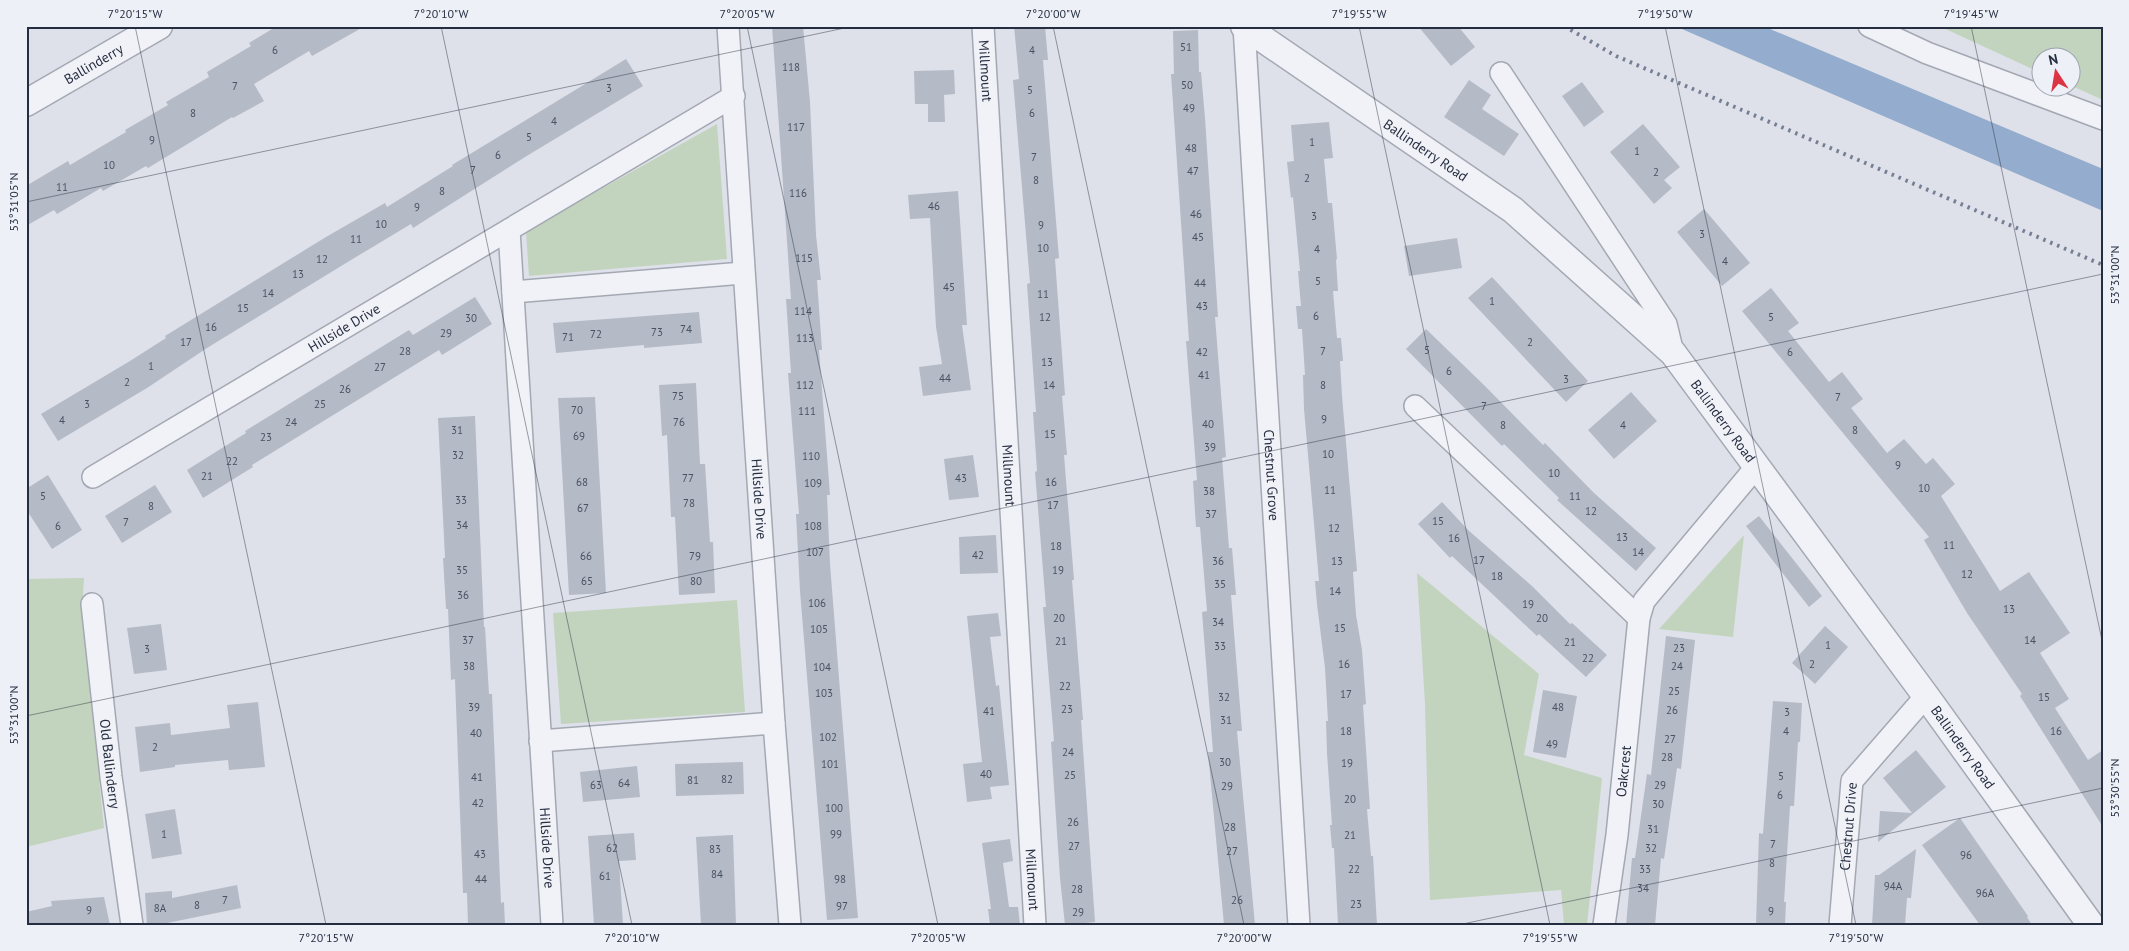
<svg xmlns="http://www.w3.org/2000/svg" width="2129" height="951" font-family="'PT Sans',sans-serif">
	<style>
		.green { fill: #c2d4be }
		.water { fill: #94accd }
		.building { fill: #b4bac6 }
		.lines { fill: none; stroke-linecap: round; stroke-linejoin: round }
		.minor-casing { stroke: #a3a8b3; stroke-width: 24 }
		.tertiary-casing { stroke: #a3a8b3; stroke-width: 29 }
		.minor { stroke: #f1f2f7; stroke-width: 21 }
		.tertiary { stroke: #f1f2f7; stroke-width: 26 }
		.rail { stroke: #757f94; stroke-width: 4; stroke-dasharray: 2.5 5; stroke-linecap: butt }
		.ticks { fill: none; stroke: #252e41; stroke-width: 1; stroke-opacity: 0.45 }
		.labels { text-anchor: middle; stroke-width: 4; stroke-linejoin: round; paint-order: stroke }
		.number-label { font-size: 11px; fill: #495162 }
		.street-label { font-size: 14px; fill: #252e41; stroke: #edf0f6 }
		.neatline { fill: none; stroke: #252e41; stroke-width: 2 }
		.ticks-label { font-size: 12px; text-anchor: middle; fill: #252e41 }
	</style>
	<rect width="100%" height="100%" fill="#dee1e9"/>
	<!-- green -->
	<path class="green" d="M 1939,26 L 2103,26 L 2103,100 L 2072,86 L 2072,58 L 2042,58 L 2041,73 Z
		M 717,124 L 727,259 L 529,276 L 526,231 Z
		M 1744,535 L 1733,637 L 1659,629 Z
		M 1417,573 L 1539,674 L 1524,755 L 1602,778 L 1587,925 L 1564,925 L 1561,890 L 1430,900 L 1425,704 Z
		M 84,578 L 82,612 L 104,828 L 26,847 L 26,579 Z
		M 737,600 L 745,712 L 561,724 L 553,613 Z"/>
	<!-- water -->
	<path class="water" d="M 1675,26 L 1763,26 L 2103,169 L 2103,211 Z"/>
	<!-- building -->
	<path class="building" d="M 277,26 L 365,26 L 312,56 L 309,51 L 254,84 L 264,101 L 233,118 L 232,117 L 148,168 L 146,166 L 103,191 L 101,188 L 57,214 L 54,210 L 26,226 L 26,186 L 68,161 L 70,165 L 126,132 L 125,130 L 168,105 L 166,102 L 209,77 L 207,72 L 251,46 L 249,43 Z
		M 772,26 L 803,26 L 810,102 L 816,235 L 821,280 L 817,280 L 822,350 L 819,350 L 830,495 L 827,495 L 830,564 L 858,918 L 827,920 L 800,591 L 796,514 L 799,514 L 788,373 L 791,373 L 786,299 L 791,299 Z
		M 1014,26 L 1045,26 L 1048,60 L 1043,60 L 1059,258 L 1055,259 L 1065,395 L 1062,396 L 1067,455 L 1064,455 L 1074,580 L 1072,580 L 1083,720 L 1081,720 L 1095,922 L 1065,925 L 1060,878 L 1051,742 L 1054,741 L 1043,607 L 1046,607 L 1035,472 L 1037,471 L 1033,412 L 1036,412 L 1027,284 L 1030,283 L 1013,80 L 1019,79 Z
		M 1418,26 L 1458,26 L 1475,47 L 1451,66 Z
		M 1198,30 L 1199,72 L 1201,72 L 1205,118 L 1218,317 L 1215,317 L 1226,457 L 1222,458 L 1229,548 L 1232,548 L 1236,595 L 1231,595 L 1242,731 L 1237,731 L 1255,925 L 1224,925 L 1208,752 L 1213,752 L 1202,612 L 1207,611 L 1200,527 L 1196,527 L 1193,481 L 1197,480 L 1186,341 L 1189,341 L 1171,74 L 1174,74 L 1173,31 Z
		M 626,59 L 643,86 L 525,157 L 413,228 L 411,224 L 351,260 L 207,348 L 147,388 L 58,441 L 41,414 L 130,361 L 166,338 L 165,336 L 326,237 L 385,203 L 387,207 L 453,166 L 452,165 Z
		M 954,70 L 955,94 L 944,95 L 945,122 L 928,122 L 928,104 L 915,104 L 914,71 Z
		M 1469,80 L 1491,95 L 1482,109 L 1519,134 L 1504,156 L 1444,117 Z
		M 1582,82 L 1604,112 L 1584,127 L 1562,96 Z
		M 1329,122 L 1333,158 L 1324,159 L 1328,203 L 1332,203 L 1337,259 L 1336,260 L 1338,291 L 1333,291 L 1337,338 L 1341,338 L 1343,361 L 1340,361 L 1342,396 L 1357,571 L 1353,572 L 1356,615 L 1362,650 L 1366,704 L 1363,705 L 1370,809 L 1367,809 L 1371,856 L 1373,856 L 1377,925 L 1338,925 L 1334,848 L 1332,848 L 1330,825 L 1332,825 L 1327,753 L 1326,721 L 1328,721 L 1325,668 L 1317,604 L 1315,581 L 1319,581 L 1304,409 L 1303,375 L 1305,375 L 1302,329 L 1298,329 L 1296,306 L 1301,306 L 1298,271 L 1300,271 L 1293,197 L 1291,198 L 1287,162 L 1294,161 L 1291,125 Z
		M 1643,124 L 1680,167 L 1664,180 L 1672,188 L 1654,204 L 1610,152 Z
		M 958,191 L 967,325 L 962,325 L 971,390 L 923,396 L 919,367 L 942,364 L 936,327 L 930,218 L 910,219 L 908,195 Z
		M 1704,209 L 1750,263 L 1722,286 L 1677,232 Z
		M 1457,238 L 1462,268 L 1409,276 L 1404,246 Z
		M 1492,277 L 1588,381 L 1566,402 L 1468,298 Z
		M 1771,288 L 1799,323 L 1788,331 L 1829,382 L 1842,372 L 1863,399 L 1851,408 L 1887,453 L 1904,439 L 1926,464 L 1933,458 L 1955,484 L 1941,496 L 2000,591 L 2029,572 L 2070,633 L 2040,653 L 2069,699 L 2055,708 L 2088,760 L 2103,750 L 2103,827 L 2020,696 L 2022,694 L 1967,613 L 1924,540 L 1929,537 L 1742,311 Z
		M 475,297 L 492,324 L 442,355 L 439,350 L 252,465 L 253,467 L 203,498 L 187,470 L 246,433 L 245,431 L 409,330 L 413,335 Z
		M 699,312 L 702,343 L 644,348 L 644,345 L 556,353 L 553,323 Z
		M 1426,329 L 1485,386 L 1543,445 L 1545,443 L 1594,493 L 1656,548 L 1636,571 L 1557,500 L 1559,498 L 1504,444 L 1502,446 L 1406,349 Z
		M 696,383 L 700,464 L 705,464 L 710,542 L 713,542 L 715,593 L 679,595 L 675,517 L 671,517 L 667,435 L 662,436 L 659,385 Z
		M 1631,392 L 1657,421 L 1614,459 L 1588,430 Z
		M 595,397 L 606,593 L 569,595 L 558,398 Z
		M 475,416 L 484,627 L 485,627 L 489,694 L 492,694 L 501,903 L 504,902 L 505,925 L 468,925 L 467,893 L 463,893 L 455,679 L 451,680 L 448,609 L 446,609 L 443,558 L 445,558 L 438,418 Z
		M 973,455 L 979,497 L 949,500 L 944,459 Z
		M 48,475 L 82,530 L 52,549 L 26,509 L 26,489 Z
		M 155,485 L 172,512 L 122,543 L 105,516 Z
		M 1442,502 L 1468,530 L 1533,587 L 1570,624 L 1572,623 L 1607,655 L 1586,677 L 1539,634 L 1537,636 L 1452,556 L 1450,558 L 1418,524 Z
		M 1759,516 L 1822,596 L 1809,607 L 1746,526 Z
		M 996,535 L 998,573 L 960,574 L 959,537 Z
		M 998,613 L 1001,636 L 990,637 L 996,686 L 999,685 L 1009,785 L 990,787 L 992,799 L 967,802 L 963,764 L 982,762 L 967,616 Z
		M 161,624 L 167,670 L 134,674 L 127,628 Z
		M 1825,626 L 1848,647 L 1815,684 L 1792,663 Z
		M 1666,636 L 1695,640 L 1681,769 L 1677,768 L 1664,859 L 1661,858 L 1655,925 L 1626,925 L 1632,858 L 1635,858 L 1647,774 L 1651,775 Z
		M 1543,690 L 1577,696 L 1566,758 L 1533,752 Z
		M 1773,701 L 1802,703 L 1800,742 L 1798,742 L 1794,806 L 1790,806 L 1784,902 L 1786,902 L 1785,925 L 1756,925 L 1759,833 L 1763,834 Z
		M 258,702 L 265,767 L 229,770 L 228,760 L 175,765 L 175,767 L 140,772 L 135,727 L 170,723 L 171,735 L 230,728 L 227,705 Z
		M 1916,750 L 1946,787 L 1878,842 L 1880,811 L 1912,813 L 1883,778 Z
		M 743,762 L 744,794 L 676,796 L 675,764 Z
		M 637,766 L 640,797 L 583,802 L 580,772 Z
		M 175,809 L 182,854 L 152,859 L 145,814 Z
		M 1960,818 L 2028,916 L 2027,917 L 2032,925 L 1980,925 L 1922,845 Z
		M 634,833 L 636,860 L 619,861 L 623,925 L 594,925 L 588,836 Z
		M 733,835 L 736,925 L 701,925 L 696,837 Z
		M 1010,839 L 1013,861 L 1003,863 L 1009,907 L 1018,907 L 1020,925 L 990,925 L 988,909 L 991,909 L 982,843 Z
		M 1916,849 L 1911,898 L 1907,898 L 1905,925 L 1872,925 L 1875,875 L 1879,875 Z
		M 237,885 L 241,908 L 167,923 L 147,925 L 145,893 L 172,891 L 172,898 Z
		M 104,897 L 110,925 L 26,925 L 26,912 L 52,906 L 51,901 Z"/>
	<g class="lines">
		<defs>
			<g id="minor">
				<path id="s1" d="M 728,26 L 774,723 L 790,925"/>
				<path id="s2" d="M 983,26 L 1035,925"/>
				<path id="s3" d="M 1244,26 L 1299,925"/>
				<path d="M 1869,26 L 1927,53 L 2103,119"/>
				<path d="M 1501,73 L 1666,324 L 1673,353"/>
				<path id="s4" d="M 509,230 L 552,925"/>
				<path d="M 513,292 L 743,273"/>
				<path d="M 1415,406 L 1639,618"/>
				<path id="s5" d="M 93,477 L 734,96"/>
				<path id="s6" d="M 92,604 L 111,777 L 132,925"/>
				<path d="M 540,741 L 774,723"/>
				<path id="s7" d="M 1604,925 L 1617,835 L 1639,618 L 1644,601 L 1757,466"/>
				<path id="s8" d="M 1840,925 L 1852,781 L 1926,696"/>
			</g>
			<g id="tertiary">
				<path id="s9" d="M 1244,26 L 1513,210 L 1673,353 L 1926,696 L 2091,925"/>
				<path id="s10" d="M 26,103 L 159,26"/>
			</g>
		</defs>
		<!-- minor casing -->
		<use href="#minor" class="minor-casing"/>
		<!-- tertiary casing -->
		<use href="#tertiary" class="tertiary-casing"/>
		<!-- minor -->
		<use href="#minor" class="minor"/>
		<!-- tertiary -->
		<use href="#tertiary" class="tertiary"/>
		<!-- rail -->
		<path class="rail" d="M 1564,26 L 1616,56 L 2103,265"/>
	</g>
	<!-- ticks -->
	<path class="ticks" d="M 135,26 L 326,925M 441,26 L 632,925M 747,26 L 938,925M 1053,26 L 1244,925M 1359,26 L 1550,925M 1665,26 L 1856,925M 1971,26 L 2103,645M 26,202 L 854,26M 26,716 L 2103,274M 1458,925 L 2103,788"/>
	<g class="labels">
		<!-- number labels -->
		<g class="number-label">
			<text x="1186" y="51">51</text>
			<text x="275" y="54">6</text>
			<text x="1032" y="54">4</text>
			<text x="791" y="71">118</text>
			<text x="1187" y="89">50</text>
			<text x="235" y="90">7</text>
			<text x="609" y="92">3</text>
			<text x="1030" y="94">5</text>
			<text x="1189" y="112">49</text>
			<text x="193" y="117">8</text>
			<text x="1032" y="117">6</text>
			<text x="554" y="125">4</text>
			<text x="796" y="131">117</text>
			<text x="529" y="141">5</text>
			<text x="152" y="144">9</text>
			<text x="1312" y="146">1</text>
			<text x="1191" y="152">48</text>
			<text x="1637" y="155">1</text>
			<text x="498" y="159">6</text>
			<text x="1034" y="161">7</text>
			<text x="109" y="169">10</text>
			<text x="473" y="174">7</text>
			<text x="1193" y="175">47</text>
			<text x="1656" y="176">2</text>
			<text x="1307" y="182">2</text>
			<text x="1036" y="184">8</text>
			<text x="62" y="191">11</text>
			<text x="442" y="195">8</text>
			<text x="798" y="197">116</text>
			<text x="934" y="210">46</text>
			<text x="417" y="211">9</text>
			<text x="1196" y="218">46</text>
			<text x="1314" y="220">3</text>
			<text x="381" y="228">10</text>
			<text x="1041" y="229">9</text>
			<text x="1702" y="238">3</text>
			<text x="1198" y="241">45</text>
			<text x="356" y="243">11</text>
			<text x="1043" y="252">10</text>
			<text x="1317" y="253">4</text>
			<text x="804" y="262">115</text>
			<text x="322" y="263">12</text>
			<text x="1725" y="265">4</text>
			<text x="298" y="278">13</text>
			<text x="1318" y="285">5</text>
			<text x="1200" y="287">44</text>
			<text x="949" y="291">45</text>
			<text x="268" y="297">14</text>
			<text x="1043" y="298">11</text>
			<text x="1492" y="305">1</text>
			<text x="1202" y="310">43</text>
			<text x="243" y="312">15</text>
			<text x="803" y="315">114</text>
			<text x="1316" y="320">6</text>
			<text x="1045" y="321">12</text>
			<text x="1771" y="321">5</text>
			<text x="471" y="322">30</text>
			<text x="211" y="331">16</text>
			<text x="686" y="333">74</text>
			<text x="657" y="336">73</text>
			<text x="446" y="337">29</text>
			<text x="596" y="338">72</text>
			<text x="568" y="341">71</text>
			<text x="805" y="342">113</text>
			<text x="186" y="346">17</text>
			<text x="1530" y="346">2</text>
			<text x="1427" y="354">5</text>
			<text x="405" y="355">28</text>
			<text x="1323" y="355">7</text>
			<text x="1202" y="356">42</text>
			<text x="1790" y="356">6</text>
			<text x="1047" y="366">13</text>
			<text x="151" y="370">1</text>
			<text x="380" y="371">27</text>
			<text x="1449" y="375">6</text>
			<text x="1204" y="379">41</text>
			<text x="945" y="382">44</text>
			<text x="1566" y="383">3</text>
			<text x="127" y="386">2</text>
			<text x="805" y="389">112</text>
			<text x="1049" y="389">14</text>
			<text x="1323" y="389">8</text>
			<text x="345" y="393">26</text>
			<text x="678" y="400">75</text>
			<text x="1838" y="401">7</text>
			<text x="87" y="408">3</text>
			<text x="320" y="408">25</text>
			<text x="1484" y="410">7</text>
			<text x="577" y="414">70</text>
			<text x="807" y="415">111</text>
			<text x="1324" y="423">9</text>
			<text x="62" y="424">4</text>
			<text x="291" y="426">24</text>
			<text x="679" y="426">76</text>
			<text x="1208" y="428">40</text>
			<text x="1503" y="429">8</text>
			<text x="1623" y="429">4</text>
			<text x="457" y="434">31</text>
			<text x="1855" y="434">8</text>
			<text x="1050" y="438">15</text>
			<text x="579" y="440">69</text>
			<text x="266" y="441">23</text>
			<text x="1210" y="451">39</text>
			<text x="1328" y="458">10</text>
			<text x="458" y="459">32</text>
			<text x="811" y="460">110</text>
			<text x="232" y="465">22</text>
			<text x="1898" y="469">9</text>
			<text x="1554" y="477">10</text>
			<text x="207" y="480">21</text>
			<text x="688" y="482">77</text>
			<text x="961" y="482">43</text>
			<text x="582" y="486">68</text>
			<text x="1051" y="486">16</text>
			<text x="813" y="487">109</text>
			<text x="1924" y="492">10</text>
			<text x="1330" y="494">11</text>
			<text x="1209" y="495">38</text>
			<text x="43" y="500">5</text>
			<text x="1575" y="500">11</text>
			<text x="461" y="504">33</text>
			<text x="689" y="507">78</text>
			<text x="1053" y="509">17</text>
			<text x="151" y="510">8</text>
			<text x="583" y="512">67</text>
			<text x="1591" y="515">12</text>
			<text x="1211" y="518">37</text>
			<text x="1438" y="525">15</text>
			<text x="126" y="526">7</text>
			<text x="462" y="529">34</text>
			<text x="58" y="530">6</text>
			<text x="813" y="530">108</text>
			<text x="1334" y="532">12</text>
			<text x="1622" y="541">13</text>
			<text x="1454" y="542">16</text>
			<text x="1949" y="549">11</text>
			<text x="1056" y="550">18</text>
			<text x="815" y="556">107</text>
			<text x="1638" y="556">14</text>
			<text x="978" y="559">42</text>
			<text x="586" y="560">66</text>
			<text x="695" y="560">79</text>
			<text x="1479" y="564">17</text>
			<text x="1218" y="565">36</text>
			<text x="1337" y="565">13</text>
			<text x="462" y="574">35</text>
			<text x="1058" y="574">19</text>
			<text x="1967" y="578">12</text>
			<text x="1497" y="580">18</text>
			<text x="587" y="585">65</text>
			<text x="696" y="585">80</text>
			<text x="1220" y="588">35</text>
			<text x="1335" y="595">14</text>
			<text x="463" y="599">36</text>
			<text x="817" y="607">106</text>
			<text x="1528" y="608">19</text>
			<text x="2009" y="613">13</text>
			<text x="1059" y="622">20</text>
			<text x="1542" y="622">20</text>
			<text x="1218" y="626">34</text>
			<text x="1340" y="632">15</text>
			<text x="819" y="633">105</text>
			<text x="468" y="644">37</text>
			<text x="2030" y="644">14</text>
			<text x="1061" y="645">21</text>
			<text x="1570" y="646">21</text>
			<text x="1828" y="649">1</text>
			<text x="1220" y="650">33</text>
			<text x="1679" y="652">23</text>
			<text x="147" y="653">3</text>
			<text x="1588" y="662">22</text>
			<text x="1344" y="668">16</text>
			<text x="1812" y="668">2</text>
			<text x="469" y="670">38</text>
			<text x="1677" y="670">24</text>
			<text x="822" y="671">104</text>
			<text x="1065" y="690">22</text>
			<text x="1674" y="695">25</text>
			<text x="824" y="697">103</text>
			<text x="1346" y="698">17</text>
			<text x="1224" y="701">32</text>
			<text x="2044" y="701">15</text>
			<text x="474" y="711">39</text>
			<text x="1558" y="711">48</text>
			<text x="1067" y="713">23</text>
			<text x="1672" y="714">26</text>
			<text x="989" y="715">41</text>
			<text x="1787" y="716">3</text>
			<text x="1226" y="724">31</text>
			<text x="1346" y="735">18</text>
			<text x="1786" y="735">4</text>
			<text x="2056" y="735">16</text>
			<text x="476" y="737">40</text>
			<text x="828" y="741">102</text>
			<text x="1670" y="743">27</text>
			<text x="1552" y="748">49</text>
			<text x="155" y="751">2</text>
			<text x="1068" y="756">24</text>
			<text x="1667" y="761">28</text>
			<text x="1225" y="766">30</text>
			<text x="1347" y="767">19</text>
			<text x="830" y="768">101</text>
			<text x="986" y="778">40</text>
			<text x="1070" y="779">25</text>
			<text x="1781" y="780">5</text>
			<text x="477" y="781">41</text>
			<text x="727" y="783">82</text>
			<text x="693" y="784">81</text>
			<text x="624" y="787">64</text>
			<text x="596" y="789">63</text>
			<text x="1660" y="789">29</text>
			<text x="1227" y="790">29</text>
			<text x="1780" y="799">6</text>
			<text x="1350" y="803">20</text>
			<text x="478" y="807">42</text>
			<text x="1658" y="808">30</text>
			<text x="834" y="812">100</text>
			<text x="1073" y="826">26</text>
			<text x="1230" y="831">28</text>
			<text x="1653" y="833">31</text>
			<text x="164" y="838">1</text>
			<text x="836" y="838">99</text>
			<text x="1350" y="839">21</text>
			<text x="1773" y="848">7</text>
			<text x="1074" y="850">27</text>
			<text x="612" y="852">62</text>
			<text x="1651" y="852">32</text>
			<text x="715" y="853">83</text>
			<text x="1232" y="855">27</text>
			<text x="480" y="858">43</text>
			<text x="1966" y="859">96</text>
			<text x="1772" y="867">8</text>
			<text x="1354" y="873">22</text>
			<text x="1645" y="873">33</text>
			<text x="717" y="878">84</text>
			<text x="605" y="880">61</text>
			<text x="481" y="883">44</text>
			<text x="840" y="883">98</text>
			<text x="1893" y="890">94A</text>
			<text x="1643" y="892">34</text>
			<text x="1077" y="893">28</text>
			<text x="1985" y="897">96A</text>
			<text x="225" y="904">7</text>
			<text x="1237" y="904">26</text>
			<text x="1356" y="908">23</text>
			<text x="197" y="909">8</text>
			<text x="842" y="910">97</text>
			<text x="160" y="912">8A</text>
			<text x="89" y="914">9</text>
			<text x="1771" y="915">9</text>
			<text x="1078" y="916">29</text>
		</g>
		<!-- street labels -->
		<g class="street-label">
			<text dy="5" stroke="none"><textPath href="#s10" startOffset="78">Ballinderry</textPath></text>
			<text dy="5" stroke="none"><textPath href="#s2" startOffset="45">Millmount</textPath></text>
			<text dy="5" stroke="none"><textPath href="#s9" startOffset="220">Ballinderry Road</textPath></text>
			<text dy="5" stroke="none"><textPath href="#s5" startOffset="292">Hillside Drive</textPath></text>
			<text dy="5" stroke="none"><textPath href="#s9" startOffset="625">Ballinderry Road</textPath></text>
			<text dy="5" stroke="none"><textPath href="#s2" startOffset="450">Millmount</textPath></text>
			<text dy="5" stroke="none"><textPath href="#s3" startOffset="450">Chestnut Grove</textPath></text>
			<text dy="5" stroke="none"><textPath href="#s1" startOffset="474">Hillside Drive</textPath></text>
			<text dy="5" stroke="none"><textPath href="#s9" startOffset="1030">Ballinderry Road</textPath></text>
			<text dy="5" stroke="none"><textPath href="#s6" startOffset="161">Old Ballinderry</textPath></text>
			<text dy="5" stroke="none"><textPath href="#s7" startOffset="155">Oakcrest</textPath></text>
			<text dy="5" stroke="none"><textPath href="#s8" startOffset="99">Chestnut Drive</textPath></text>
			<text dy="5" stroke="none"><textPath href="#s4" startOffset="619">Hillside Drive</textPath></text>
			<text dy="5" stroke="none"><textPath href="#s2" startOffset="855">Millmount</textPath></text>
		</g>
	</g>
	<!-- border -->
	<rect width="2129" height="951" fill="none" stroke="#edf0f6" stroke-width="55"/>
	<!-- north arrow -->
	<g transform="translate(2056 72) rotate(348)"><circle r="24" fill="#edf0f6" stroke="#9da2ae"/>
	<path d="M0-4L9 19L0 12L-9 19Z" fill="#dc3442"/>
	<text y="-8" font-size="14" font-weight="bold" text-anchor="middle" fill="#252e41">N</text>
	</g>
	<rect x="28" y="28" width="2074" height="896" class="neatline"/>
	<g class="ticks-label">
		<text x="135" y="18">7°20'15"W</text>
		<text x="441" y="18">7°20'10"W</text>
		<text x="747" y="18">7°20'05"W</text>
		<text x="1053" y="18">7°20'00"W</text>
		<text x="1359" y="18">7°19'55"W</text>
		<text x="1665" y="18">7°19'50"W</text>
		<text x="1971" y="18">7°19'45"W</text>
		<text transform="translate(14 202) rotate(-90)" y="4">53°31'05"N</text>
		<text transform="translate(2115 275) rotate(-90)" y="4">53°31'00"N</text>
		<text transform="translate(14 715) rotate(-90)" y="4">53°31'00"N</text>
		<text transform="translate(2115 788) rotate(-90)" y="4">53°30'55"N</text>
		<text x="326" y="942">7°20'15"W</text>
		<text x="632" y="942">7°20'10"W</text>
		<text x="938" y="942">7°20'05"W</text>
		<text x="1244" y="942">7°20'00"W</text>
		<text x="1550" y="942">7°19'55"W</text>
		<text x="1856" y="942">7°19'50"W</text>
	</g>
</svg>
